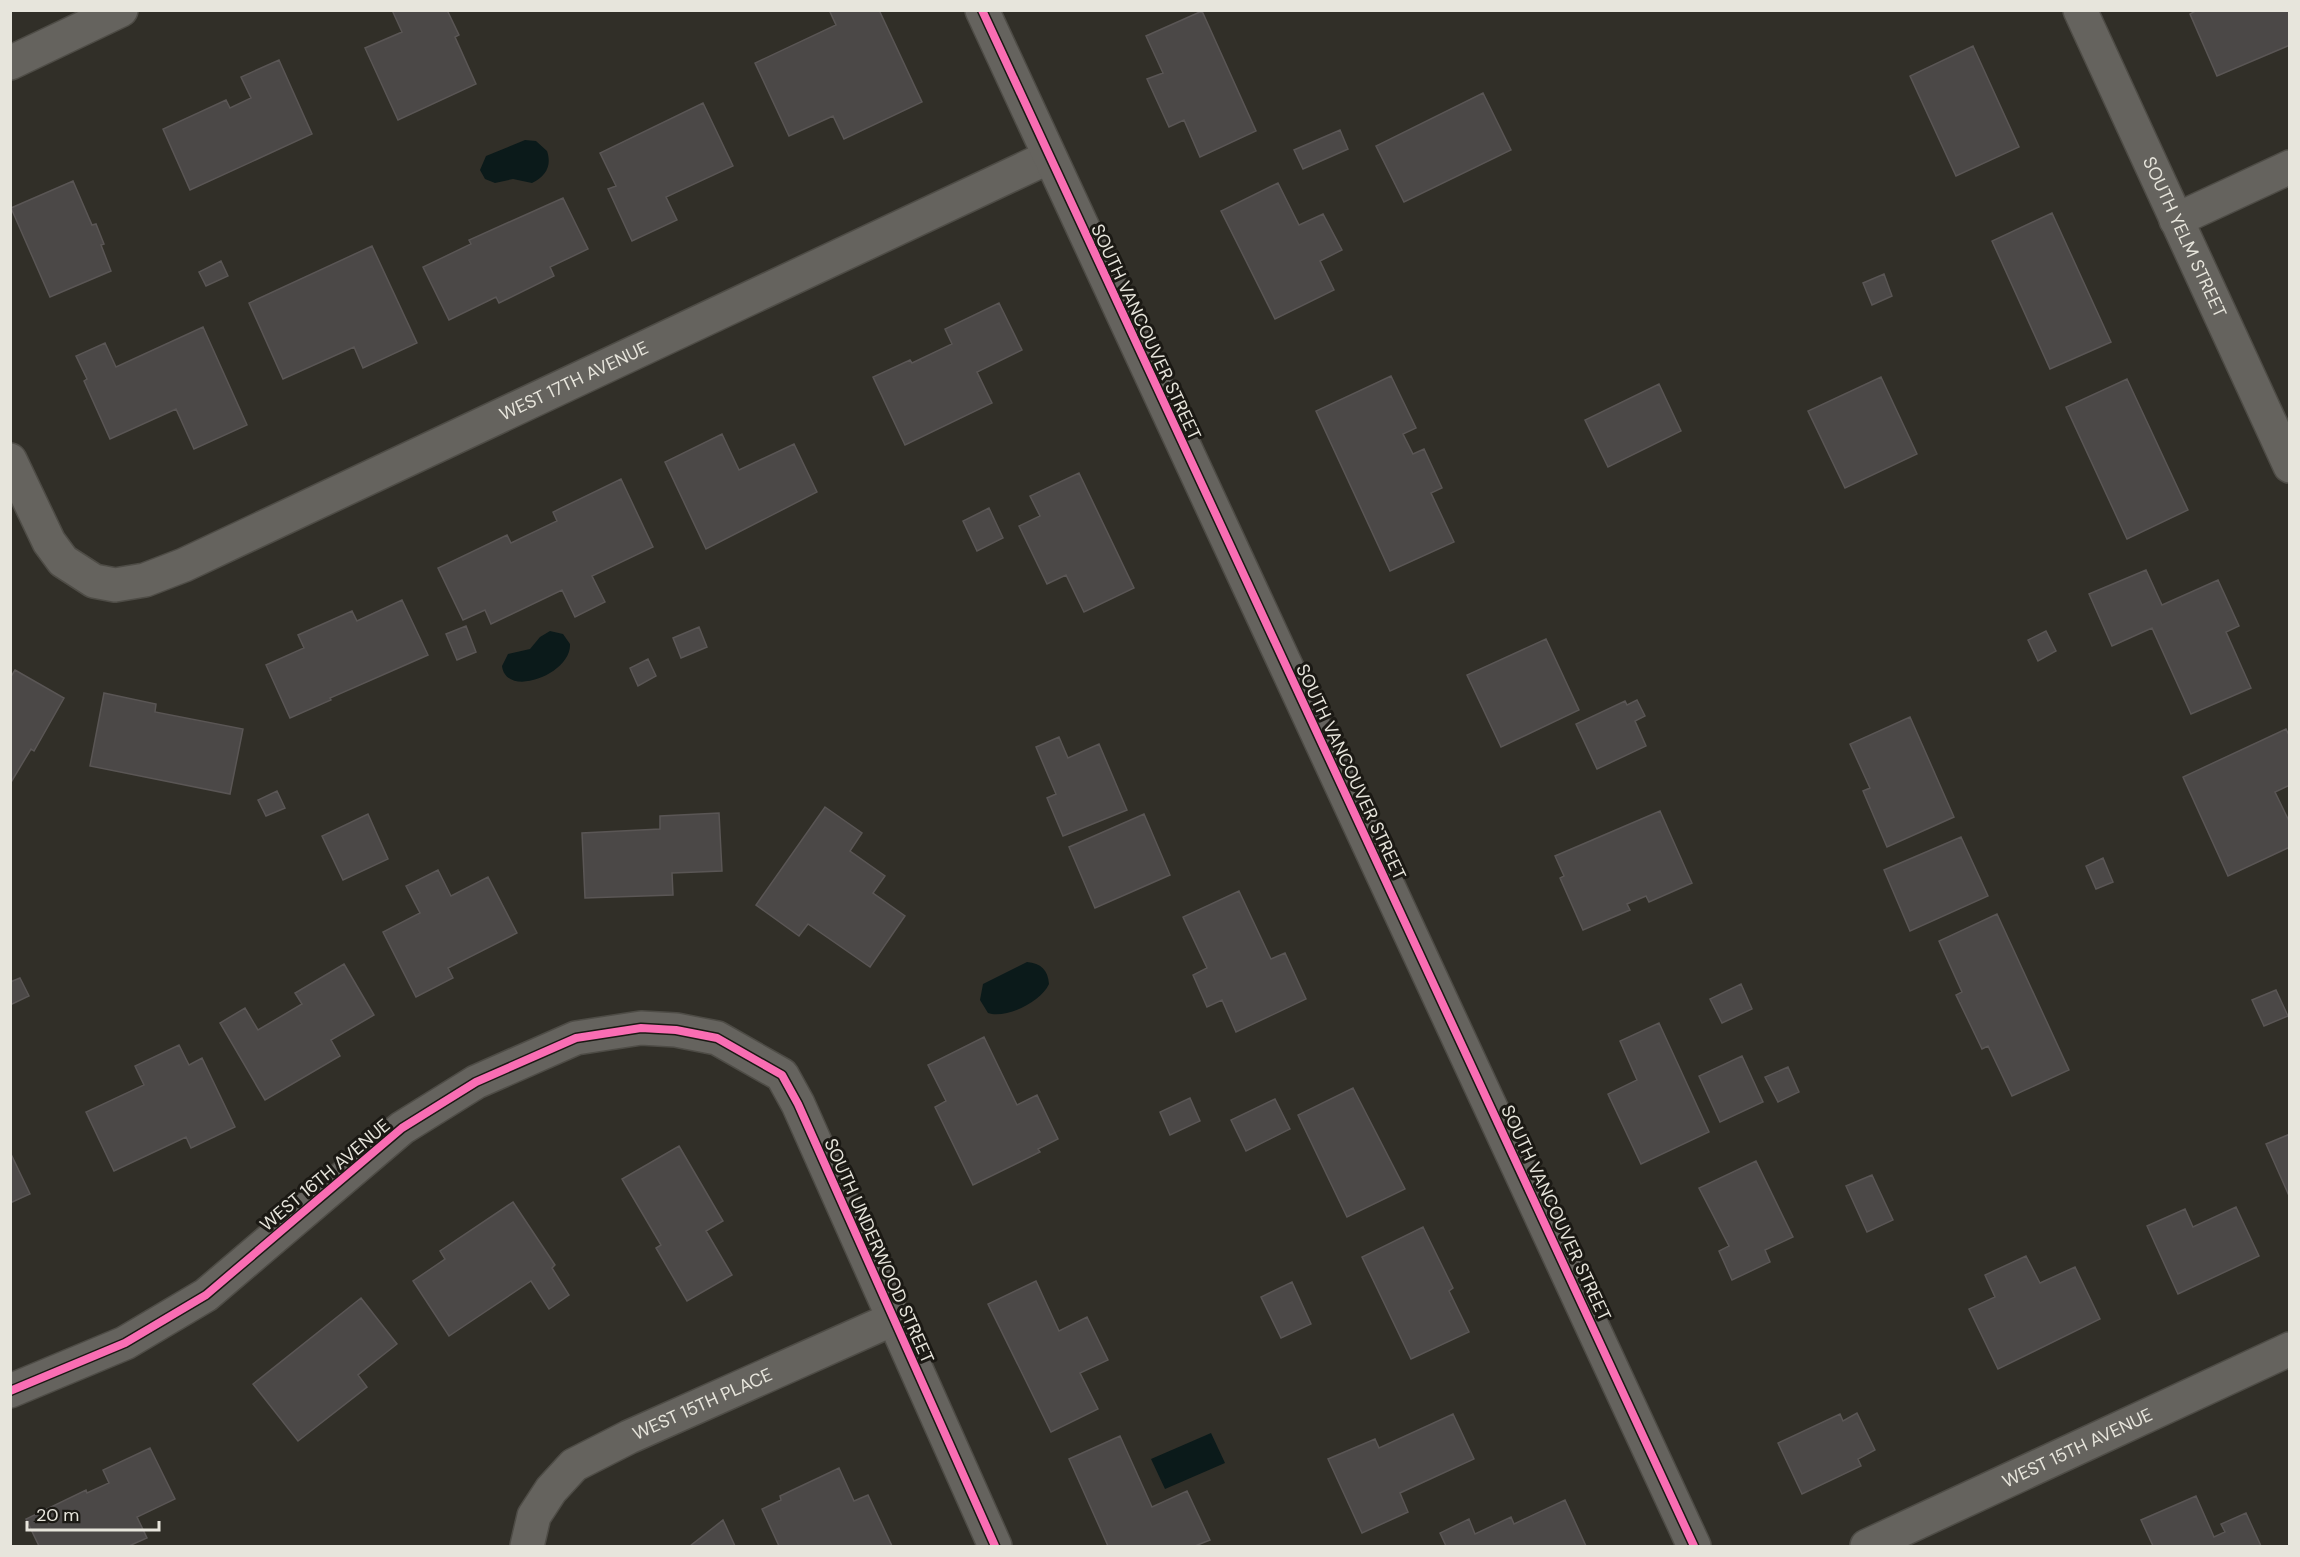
<svg xmlns="http://www.w3.org/2000/svg" width="2300" height="1557" font-family="'DM Sans',sans-serif">
	<style>
		.water { fill: #0b1a1a }
		.building { fill: #4b4847; stroke: #5a5655; stroke-width: 1.5 }
		.lines { fill: none; stroke-linecap: round; stroke-linejoin: round }
		.minor-casing { stroke: #4e4c46; stroke-width: 36 }
		.tertiary-casing { stroke: #4e4c46; stroke-width: 36 }
		.minor { stroke: #65635e; stroke-width: 33 }
		.tertiary { stroke: #65635e; stroke-width: 33 }
		.cycleway-casing { stroke: #1b1914; stroke-width: 11 }
		.cycleway { stroke: #f96db3; stroke-width: 8 }
		.labels { text-anchor: middle; stroke-width: 6; stroke-linejoin: round; paint-order: stroke }
		.street-label { font-size: 18px; fill: #e7e5dc; stroke: #1b1914 }
	</style>
	<rect width="100%" height="100%" fill="#312f28"/>
	<!-- water -->
	<path class="water" d="M 525,140 L 536,141 L 547,151 C 552,166 546,176 532,183 L 513,179 L 495,183 L 485,179 L 480,170 L 486,156 Z
		M 550,631 L 563,634 L 570,644 C 572,674 506,699 502,666 L 508,654 L 530,649 L 540,637 Z
		M 1027,962 C 1041,963 1048,970 1049,984 C 1041,1002 1006,1019 988,1013 L 980,1000 L 983,984 Z
		M 1211,1433 L 1225,1463 L 1165,1489 L 1151,1459 Z"/>
	<!-- building -->
	<path class="building" d="M 392,10 L 447,10 L 459,35 L 455,37 L 476,84 L 398,120 L 365,48 L 402,32 Z
		M 832,10 L 879,10 L 922,102 L 844,139 L 833,116 L 789,136 L 755,63 L 836,25 L 830,12 Z
		M 2197,10 L 2290,10 L 2290,45 L 2217,76 L 2190,14 Z
		M 1202,11 L 1256,131 L 1200,157 L 1184,120 L 1169,127 L 1147,79 L 1163,73 L 1146,36 Z
		M 1973,46 L 2019,147 L 1956,176 L 1910,76 Z
		M 279,60 L 312,134 L 190,190 L 163,129 L 226,100 L 230,108 L 251,98 L 241,77 Z
		M 1483,93 L 1511,150 L 1404,202 L 1376,146 Z
		M 703,103 L 733,166 L 666,197 L 677,220 L 632,241 L 608,189 L 616,186 L 600,153 Z
		M 1340,130 L 1348,149 L 1303,169 L 1294,150 Z
		M 73,181 L 92,225 L 96,224 L 104,244 L 101,245 L 111,271 L 50,297 L 11,208 Z
		M 1278,183 L 1299,225 L 1323,214 L 1342,250 L 1320,261 L 1334,290 L 1275,319 L 1221,211 Z
		M 563,198 L 588,249 L 550,267 L 554,276 L 499,303 L 496,297 L 449,320 L 423,267 L 471,244 L 469,240 Z
		M 2052,213 L 2111,342 L 2050,369 L 1992,241 Z
		M 372,246 L 417,343 L 363,368 L 354,347 L 283,379 L 249,303 Z
		M 221,261 L 228,276 L 206,286 L 199,272 Z
		M 1884,274 L 1892,296 L 1872,305 L 1863,283 Z
		M 999,303 L 1022,350 L 977,372 L 992,403 L 905,445 L 873,377 L 910,360 L 912,363 L 952,344 L 945,329 Z
		M 203,327 L 247,425 L 194,449 L 176,409 L 110,439 L 84,381 L 87,379 L 76,356 L 105,343 L 116,367 Z
		M 1391,376 L 1416,428 L 1403,434 L 1413,454 L 1424,449 L 1442,488 L 1431,493 L 1454,542 L 1390,571 L 1316,411 Z
		M 1881,377 L 1917,454 L 1845,488 L 1808,411 Z
		M 2127,379 L 2188,510 L 2127,539 L 2066,407 Z
		M 1659,384 L 1681,431 L 1608,467 L 1585,420 Z
		M 722,434 L 739,470 L 794,444 L 817,492 L 706,549 L 665,462 Z
		M 1079,473 L 1134,588 L 1084,612 L 1066,575 L 1047,584 L 1019,526 L 1040,516 L 1030,496 Z
		M 621,479 L 653,547 L 592,576 L 605,602 L 575,617 L 562,590 L 491,624 L 485,610 L 463,620 L 438,568 L 507,535 L 511,543 L 557,521 L 553,512 Z
		M 989,508 L 1003,538 L 977,551 L 963,521 Z
		M 2146,570 L 2162,605 L 2218,580 L 2239,626 L 2226,632 L 2251,688 L 2191,714 L 2152,628 L 2112,646 L 2089,594 Z
		M 402,600 L 428,655 L 330,698 L 331,700 L 290,718 L 266,665 L 304,648 L 298,635 L 352,611 L 357,621 Z
		M 466,626 L 476,652 L 457,660 L 446,634 Z
		M 699,627 L 707,647 L 681,658 L 673,638 Z
		M 2046,631 L 2056,651 L 2038,661 L 2028,640 Z
		M 1546,639 L 1579,710 L 1501,747 L 1467,675 Z
		M 648,659 L 656,676 L 638,686 L 630,668 Z
		M 15,670 L 64,698 L 34,751 L 31,749 L 10,784 L 10,678 Z
		M 104,693 L 156,704 L 155,712 L 243,729 L 230,794 L 90,766 Z
		M 1637,700 L 1645,716 L 1635,721 L 1646,746 L 1597,769 L 1576,724 L 1625,701 L 1627,705 Z
		M 1910,717 L 1954,817 L 1887,847 L 1863,791 L 1870,788 L 1850,744 Z
		M 2286,729 L 2290,737 L 2290,785 L 2275,792 L 2290,823 L 2290,847 L 2228,876 L 2183,777 Z
		M 1059,737 L 1068,758 L 1099,744 L 1127,810 L 1063,836 L 1047,798 L 1056,794 L 1036,747 Z
		M 277,791 L 285,808 L 266,816 L 258,800 Z
		M 825,807 L 862,833 L 850,851 L 885,876 L 873,893 L 905,916 L 870,967 L 808,924 L 799,936 L 756,905 Z
		M 1660,811 L 1692,883 L 1649,902 L 1646,896 L 1627,904 L 1630,910 L 1583,930 L 1560,878 L 1564,876 L 1555,856 Z
		M 719,813 L 722,871 L 672,873 L 673,895 L 585,898 L 582,833 L 660,829 L 660,816 Z
		M 368,814 L 388,859 L 343,880 L 322,836 Z
		M 1144,814 L 1170,875 L 1095,908 L 1069,847 Z
		M 1961,837 L 1988,896 L 1910,931 L 1884,870 Z
		M 2103,858 L 2113,882 L 2096,889 L 2086,866 Z
		M 438,870 L 451,896 L 488,877 L 517,933 L 448,968 L 453,978 L 416,997 L 383,932 L 420,913 L 406,886 Z
		M 1239,891 L 1271,959 L 1285,953 L 1306,999 L 1236,1032 L 1222,1000 L 1207,1007 L 1193,975 L 1207,968 L 1183,917 Z
		M 1997,914 L 2069,1070 L 2012,1096 L 1988,1046 L 1982,1049 L 1956,995 L 1962,992 L 1939,941 Z
		M 344,964 L 374,1015 L 331,1040 L 340,1056 L 265,1100 L 220,1023 L 245,1008 L 258,1030 L 302,1004 L 295,993 Z
		M 20,978 L 29,996 L 10,1005 L 10,982 Z
		M 1741,984 L 1752,1009 L 1722,1023 L 1710,999 Z
		M 2276,990 L 2288,1016 L 2264,1026 L 2252,1000 Z
		M 1659,1023 L 1709,1132 L 1641,1164 L 1608,1094 L 1637,1080 L 1620,1041 Z
		M 984,1037 L 1017,1105 L 1037,1095 L 1058,1139 L 1038,1149 L 1040,1152 L 973,1185 L 935,1107 L 946,1101 L 928,1065 Z
		M 179,1045 L 189,1065 L 202,1058 L 235,1127 L 191,1148 L 186,1137 L 114,1171 L 86,1112 L 144,1085 L 135,1066 Z
		M 1742,1056 L 1763,1102 L 1720,1122 L 1699,1076 Z
		M 1788,1067 L 1799,1092 L 1778,1102 L 1765,1077 Z
		M 1353,1088 L 1405,1189 L 1347,1217 L 1298,1115 Z
		M 1190,1098 L 1200,1121 L 1170,1135 L 1160,1112 Z
		M 1275,1099 L 1290,1129 L 1246,1151 L 1231,1120 Z
		M 2290,1134 L 2290,1198 L 2266,1144 Z
		M 679,1146 L 723,1221 L 706,1231 L 732,1275 L 687,1301 L 656,1248 L 661,1245 L 622,1179 Z
		M 10,1152 L 30,1194 L 10,1203 Z
		M 1756,1161 L 1793,1237 L 1765,1250 L 1770,1262 L 1732,1280 L 1719,1251 L 1729,1246 L 1699,1188 Z
		M 1872,1175 L 1893,1220 L 1867,1232 L 1846,1186 Z
		M 513,1202 L 555,1265 L 552,1268 L 569,1295 L 549,1309 L 531,1281 L 449,1336 L 413,1281 L 445,1259 L 440,1251 Z
		M 2236,1207 L 2259,1256 L 2178,1294 L 2147,1226 L 2185,1209 L 2193,1227 Z
		M 1423,1227 L 1453,1288 L 1449,1291 L 1469,1332 L 1411,1359 L 1362,1257 Z
		M 2026,1256 L 2040,1283 L 2075,1267 L 2100,1319 L 1998,1369 L 1969,1309 L 1995,1297 L 1985,1275 Z
		M 1036,1281 L 1059,1331 L 1087,1317 L 1108,1360 L 1080,1373 L 1098,1409 L 1051,1432 L 988,1304 Z
		M 1292,1282 L 1311,1324 L 1281,1338 L 1261,1297 Z
		M 361,1298 L 397,1344 L 358,1375 L 367,1387 L 298,1441 L 253,1384 Z
		M 1857,1413 L 1875,1450 L 1858,1459 L 1861,1466 L 1802,1494 L 1778,1443 L 1840,1414 L 1843,1421 Z
		M 1453,1414 L 1474,1459 L 1400,1493 L 1408,1512 L 1362,1533 L 1328,1459 L 1375,1439 L 1379,1448 Z
		M 1120,1436 L 1152,1507 L 1187,1491 L 1210,1540 L 1195,1546 L 1108,1546 L 1069,1459 Z
		M 150,1448 L 175,1499 L 137,1517 L 147,1538 L 129,1546 L 39,1546 L 26,1519 L 86,1490 L 87,1493 L 109,1483 L 103,1470 Z
		M 839,1468 L 854,1501 L 868,1495 L 892,1546 L 779,1546 L 762,1509 L 781,1500 L 780,1496 Z
		M 2196,1496 L 2214,1537 L 2225,1532 L 2221,1524 L 2246,1513 L 2261,1546 L 2153,1546 L 2141,1520 Z
		M 1565,1500 L 1586,1546 L 1446,1546 L 1440,1533 L 1469,1519 L 1475,1534 L 1511,1517 L 1514,1524 Z
		M 723,1520 L 735,1546 L 690,1546 Z"/>
	<g class="lines">
		<defs>
			<g id="minor">
				<path id="s1" d="M 2080,10 L 2290,466"/>
				<path d="M 10,63 L 121,10"/>
				<path d="M 2176,220 L 2290,167"/>
				<path id="s2" d="M 10,460 L 49,542 L 63,561 L 94,581 L 115,585 L 145,580 L 184,565 L 1049,157"/>
				<path d="M 10,1391 L 125,1343 L 206,1295 L 402,1128 L 476,1082 L 576,1038 L 641,1028 L 676,1030 L 717,1038 L 782,1075 L 798,1104 L 995,1546"/>
				<path id="s3" d="M 527,1546 L 534,1516 L 551,1490 L 574,1465 L 629,1437 L 893,1319"/>
			</g>
			<g id="tertiary">
				<path d="M 982,10 L 1694,1546"/>
				<path id="s4" d="M 1867,1546 L 2290,1349"/>
			</g>
		</defs>
		<!-- minor casing -->
		<use href="#minor" class="minor-casing"/>
		<!-- tertiary casing -->
		<use href="#tertiary" class="tertiary-casing"/>
		<!-- minor -->
		<use href="#minor" class="minor"/>
		<!-- tertiary -->
		<use href="#tertiary" class="tertiary"/>
		<defs>
			<path id="cycleway" d="M 982,10 L 1694,1546
				M 10,1391 L 125,1343 L 206,1295 L 402,1128 L 476,1082 L 576,1038 L 641,1028 L 676,1030 L 717,1038 L 782,1075 L 798,1104 L 995,1546"/>
		</defs>
		<!-- cycleway casing -->
		<use href="#cycleway" class="cycleway-casing"/>
		<!-- cycleway -->
		<use href="#cycleway" class="cycleway"/>
	</g>
	<g class="labels">
		<!-- street labels -->
		<g class="street-label">
			<text dy="6" stroke="none"><textPath href="#s1" startOffset="250">SOUTH YELM STREET</textPath></text>
			<text transform="translate(1146 332) rotate(65)" y="6">SOUTH VANCOUVER STREET</text>
			<text dy="6" stroke="none"><textPath href="#s2" startOffset="676">WEST 17TH AVENUE</textPath></text>
			<text transform="translate(1351 772) rotate(65)" y="6">SOUTH VANCOUVER STREET</text>
			<text transform="translate(325 1175) rotate(-40)" y="6">WEST 16TH AVENUE</text>
			<text transform="translate(1556 1213) rotate(65)" y="6">SOUTH VANCOUVER STREET</text>
			<text transform="translate(879 1251) rotate(66)" y="6">SOUTH UNDERWOOD STREET</text>
			<text dy="6" stroke="none"><textPath href="#s3" startOffset="238">WEST 15TH PLACE</textPath></text>
			<text dy="6" stroke="none"><textPath href="#s4" startOffset="232">WEST 15TH AVENUE</textPath></text>
		</g>
	</g>
	<!-- border -->
	<rect width="2300" height="1557" fill="none" stroke="#e7e5dc" stroke-width="24"/>
	<!-- scale -->
	<path d="M27 1521v9h132v-9" fill="none" stroke="#e7e5dc" stroke-width="3"/>
	<text x="36" y="1521" font-size="18" fill="#e7e5dc" stroke="#1b1914" stroke-width="4.5" paint-order="stroke">20 m</text>
</svg>
